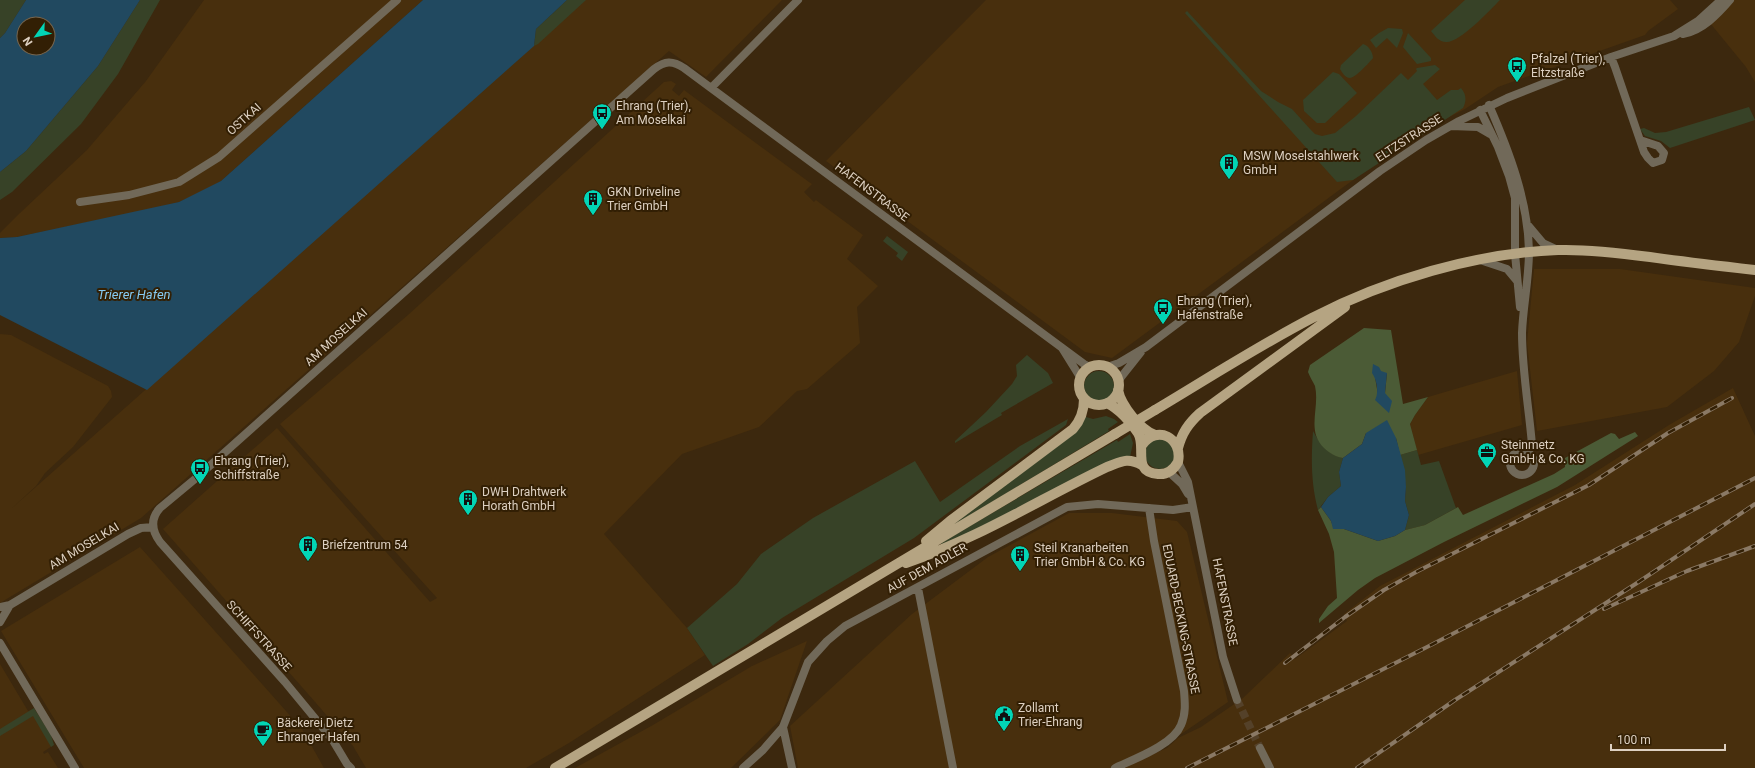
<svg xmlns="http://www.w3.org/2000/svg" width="1755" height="768" font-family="Roboto,sans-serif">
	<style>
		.built { fill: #482f0d }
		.green { fill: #374227 }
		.forest { fill: #4b5b36; fill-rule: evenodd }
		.water { fill: #214960; fill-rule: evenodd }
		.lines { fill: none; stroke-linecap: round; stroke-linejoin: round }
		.minor-tunnel { stroke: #544129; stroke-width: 8; stroke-dasharray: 8 4; stroke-linecap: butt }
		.minor { stroke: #716959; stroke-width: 8 }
		.major { stroke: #b5a482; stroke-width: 10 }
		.rail-casing { stroke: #8a7965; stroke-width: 4 }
		.rail { stroke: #321f04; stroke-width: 2.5; stroke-dasharray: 8; stroke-linecap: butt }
		.major-bridge { stroke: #b5a482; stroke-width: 10 }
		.labels { text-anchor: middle; stroke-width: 4; stroke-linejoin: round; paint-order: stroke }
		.poi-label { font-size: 12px; fill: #ddd0c1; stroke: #321f04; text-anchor: start }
		.street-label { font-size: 12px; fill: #ddd0c1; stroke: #321f04 }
		.water-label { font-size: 13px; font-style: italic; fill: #85c9f1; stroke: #321f04 }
	</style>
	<rect width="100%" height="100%" fill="#3c280e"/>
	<!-- built -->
	<path class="built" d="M 204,0 L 423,0 L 221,181 L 206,190 L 179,202 L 151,209 L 17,237 L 0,238 L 0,233 L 20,213 L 87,150 L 146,81 Z
		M 567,0 L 782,0 L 706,77 L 669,51 L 141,518 L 0,603 L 0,334 L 11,335 L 108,386 L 111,391 L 112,397 L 73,447 L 45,473 L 36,486 L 11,509 L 533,46 Z
		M 986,0 L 1670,0 L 1678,9 L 1648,31 L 1645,35 L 1498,87 L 1465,109 L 1441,121 L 1388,155 L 1342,188 L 1112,358 L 1085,352 L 826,161 Z
		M 1733,0 L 1755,0 L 1755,82 L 1746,67 L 1710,23 Z
		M 671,81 L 676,84 L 672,90 L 679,96 L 684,90 L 809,182 L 812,184 L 804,192 L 814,202 L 816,200 L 821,204 L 863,235 L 847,259 L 878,286 L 857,307 L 860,343 L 807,389 L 797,391 L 759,427 L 682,454 L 604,534 L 687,628 L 705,655 L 569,743 L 526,768 L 366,768 L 353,746 L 316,703 L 163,529 L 277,428 L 430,602 L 437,598 L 280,424 L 408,315 L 664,82 Z
		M 1534,269 L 1620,269 L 1755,288 L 1755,296 L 1739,342 L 1714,371 L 1667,407 L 1537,431 L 1527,343 Z
		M 1517,371 L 1522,425 L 1418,455 L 1410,424 L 1415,415 L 1428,397 Z
		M 1733,388 L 1755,436 L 1755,768 L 798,768 L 790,726 L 912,614 L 988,557 L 1069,513 L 1112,513 L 1177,521 L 1187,532 L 1228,702 L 1149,756 L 1167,748 L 1178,738 L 1201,727 L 1243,698 L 1290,653 L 1295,659 L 1347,621 L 1344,614 L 1380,586 L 1575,485 L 1669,425 Z
		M 140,547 L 302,729 L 324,768 L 84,768 L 1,631 Z
		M 807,641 L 780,720 L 731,768 L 575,768 L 653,725 L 752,666 Z
		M 0,664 L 28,711 L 31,710 L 52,746 L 43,752 L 44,754 L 48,752 L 58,768 L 0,768 Z"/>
	<!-- green -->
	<path class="green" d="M 0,0 L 26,0 L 5,33 L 0,38 Z
		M 140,0 L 160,0 L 118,74 L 81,124 L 12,192 L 0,200 L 0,172 L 26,151 L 98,66 Z
		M 567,0 L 586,0 L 538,44 L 534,46 L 536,29 Z
		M 1465,0 L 1500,0 C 1490,10 1460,43 1446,42 C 1439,42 1435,36 1431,31 Z
		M 1187,11 L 1261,91 L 1278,102 L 1292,109 L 1310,129 L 1315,134 L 1322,136 L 1335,133 L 1356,116 L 1401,73 L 1408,80 L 1417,71 L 1416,69 L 1417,68 L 1435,65 L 1440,69 L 1423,84 L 1437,100 L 1451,90 L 1458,90 L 1461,88 C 1466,94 1467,100 1463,108 L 1353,180 L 1337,182 L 1185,13 Z
		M 1388,28 L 1402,29 L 1403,33 L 1397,48 L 1387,38 L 1376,48 L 1370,40 L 1379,33 Z
		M 1408,33 L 1431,58 L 1431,61 L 1417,64 L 1403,47 Z
		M 1363,44 C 1368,45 1373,52 1373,58 C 1370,62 1355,78 1350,78 C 1345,78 1342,72 1340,69 L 1341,65 Z
		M 1333,72 L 1339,74 L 1357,93 L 1325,123 L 1317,123 L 1304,111 L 1303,100 Z
		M 1749,107 L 1755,120 L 1670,148 L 1661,141 L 1645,136 L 1640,129 L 1644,128 L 1655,133 L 1666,132 Z
		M 887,236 L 908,252 L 902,261 L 896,256 L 898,253 L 883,241 Z
		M 1027,355 L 1048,373 L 1053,383 L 1001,413 L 1002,415 L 955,443 L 955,441 L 986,412 L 1012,384 L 1017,376 L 1016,365 Z
		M1084 386a15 15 0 1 1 30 0a15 15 0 1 1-30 0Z
		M 1106,416 L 1114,419 L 1118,422 L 1108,429 L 1109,431 L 949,528 L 1086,417 L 1093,419 Z
		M 1068,419 L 1066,425 L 914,538 L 782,618 L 748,644 L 713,666 L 687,628 L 737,584 L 761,554 L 813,518 L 915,461 L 940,502 L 1020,446 Z
		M 1313,431 C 1320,444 1328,455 1343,458 L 1339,472 L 1341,486 L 1328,497 L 1318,510 C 1311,484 1311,459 1313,431 Z
		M 1130,434 L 1133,443 L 1130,457 L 942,546 L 941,543 L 1117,440 L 1118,442 Z
		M1145 454a15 15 0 1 1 30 0a15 15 0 1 1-30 0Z
		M 1417,450 L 1421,465 L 1439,461 L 1456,508 L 1425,525 L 1405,530 L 1409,515 L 1405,501 L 1406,487 L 1400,455 Z
		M 34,708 L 51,735 L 54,745 L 51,747 L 33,716 L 0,736 L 0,729 Z"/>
	<!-- forest -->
	<path class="forest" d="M 1364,328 L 1391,330 L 1403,404 L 1428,397 L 1415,415 L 1410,424 L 1417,450 L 1400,455 L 1396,438 L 1366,433 L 1362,444 L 1343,458 C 1336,457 1329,453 1324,448 C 1306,431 1320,408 1315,386 C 1313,382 1310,377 1308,372 L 1310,365 ZM 1387,373 L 1385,393 L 1380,403 L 1376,400 L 1378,395 L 1375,377 Z
		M 1635,432 L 1638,436 L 1557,487 L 1444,542 L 1375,578 L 1358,590 L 1319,623 L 1319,619 L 1328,606 L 1337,598 L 1334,552 L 1329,534 L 1318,510 L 1321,507 L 1331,521 L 1334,529 L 1344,529 L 1378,541 L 1395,536 L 1405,530 L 1425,525 L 1458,507 L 1463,515 L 1554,474 L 1565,467 L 1565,458 L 1611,433 L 1615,434 L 1619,439 Z"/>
	<!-- water -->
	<path class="water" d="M 26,0 L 140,0 L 98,66 L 26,151 L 0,172 L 0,38 L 5,33 ZM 24,24 L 48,24 L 48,48 L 24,48 Z
		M 423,0 L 567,0 L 536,29 L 534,46 L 147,390 L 0,315 L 0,238 L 17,237 L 179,202 L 221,181 Z
		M 1373,364 L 1379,367 L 1381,371 L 1387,373 L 1385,393 L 1392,401 L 1389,413 L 1375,400 C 1379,393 1377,380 1372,373 Z
		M 1387,420 L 1396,438 L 1405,470 L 1406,487 L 1405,501 L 1409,515 L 1405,530 L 1395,536 L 1378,541 L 1344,529 L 1333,529 L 1331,521 L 1321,507 L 1328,497 L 1341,486 L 1339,472 L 1343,458 L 1362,444 L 1366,433 Z"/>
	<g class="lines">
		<!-- minor-tunnel -->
		<path class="minor-tunnel" d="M 1237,700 L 1260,748"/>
		<!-- minor -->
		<path class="minor" d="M 1683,34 C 1702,31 1718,14 1730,0
			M 1611,57 L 1615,67 L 1644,152 L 1648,158 L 1653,163 L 1662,160 L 1664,153 L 1658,146 L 1640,140
			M 711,88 L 798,0
			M 1489,105 C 1509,151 1528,200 1529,251 C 1529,279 1523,306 1522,333 C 1522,370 1529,408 1532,445 L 1527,453
			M 1480,110 L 1498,147 L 1509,176 L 1515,198 L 1515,254 L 1520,307
			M 1451,126 L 1478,127 L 1490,134
			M 80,202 L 129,195 L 179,182 L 219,157 L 397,0
			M 1527,224 L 1543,243 L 1558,250
			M 1480,260 L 1507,269 L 1517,281
			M 1062,348 L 1080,377
			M 1107,367 L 1119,363 L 1146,347 L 1380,171 L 1426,140 L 1459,121 L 1507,98 L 1611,57 L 1674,36 L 1698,21 L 1721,0
			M 1118,381 L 1141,352
			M1510 463a12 12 0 1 1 24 0a12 12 0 1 1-24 0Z
			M 1178,462 L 1188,482 L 1223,657 L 1237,700
			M 1169,472 L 1182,484 L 1188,494
			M 918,588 L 953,768
			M 0,607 L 10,605 L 128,534 L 141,528 L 153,527
			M 0,622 L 10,605
			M 0,643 L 75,768
			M 783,727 L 792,768
			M 1260,748 L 1270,768
			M 351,768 L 347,764 L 332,739 L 285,682 L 160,542 C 152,531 150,519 160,508 L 195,479 L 654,69 C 665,61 672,60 684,68 L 1084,364 L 1090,367
			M 743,768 L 763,750 L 783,727 L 808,662 L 827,641 L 845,626 L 1067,507 L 1098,504 L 1173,510 L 1193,507
			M 1115,768 C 1134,759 1173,745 1181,725 C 1186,714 1185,703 1184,691 L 1154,541 L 1149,508"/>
		<!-- major -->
		<path class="major" d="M1079 385a20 20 0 1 1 40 0a20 20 0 1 1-40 0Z
			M 1118,390 C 1121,406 1141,430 1155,435
			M 1107,403 C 1119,409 1131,422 1138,433 C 1147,447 1131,472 1158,474 C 1168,475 1174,469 1178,462 C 1183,438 1157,424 1142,445
			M 1155,410 C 1207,379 1258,346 1312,318 C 1385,280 1476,253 1558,250 C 1588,249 1620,253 1650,257 C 1685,262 1720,266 1755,270
			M 1178,448 C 1182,433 1188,424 1200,413 L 1345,307
			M 926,541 L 950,521 L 1073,429 C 1081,420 1084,411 1084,399
			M 906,563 C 977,539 1040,499 1107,467 C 1121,462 1127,457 1142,465
			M 555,768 L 1115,434"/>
		<defs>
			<path id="rail" d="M 1604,609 L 1687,571 L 1755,546
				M 1285,663 L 1345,617 L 1384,590 L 1418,571 L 1589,485 L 1668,433 L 1732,398
				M 1187,768 L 1429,646 L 1755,478
				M 1357,768 L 1455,700 L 1637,583 L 1755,504"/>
		</defs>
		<!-- rail casing -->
		<use href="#rail" class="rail-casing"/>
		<!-- rail -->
		<use href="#rail" class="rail"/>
		<!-- major-bridge -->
		<path class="major-bridge" d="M 1115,434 L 1155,410"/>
	</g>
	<!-- icons -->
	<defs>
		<symbol id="bus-pin" viewBox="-11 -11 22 30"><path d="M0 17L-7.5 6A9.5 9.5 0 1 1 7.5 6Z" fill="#02d5b6" stroke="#321f04"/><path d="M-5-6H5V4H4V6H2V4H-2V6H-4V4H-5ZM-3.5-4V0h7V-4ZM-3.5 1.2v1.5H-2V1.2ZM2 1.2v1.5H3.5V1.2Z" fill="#111"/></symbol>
		<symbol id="building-pin" viewBox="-11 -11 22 30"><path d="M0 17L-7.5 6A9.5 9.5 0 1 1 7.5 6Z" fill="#02d5b6" stroke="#321f04"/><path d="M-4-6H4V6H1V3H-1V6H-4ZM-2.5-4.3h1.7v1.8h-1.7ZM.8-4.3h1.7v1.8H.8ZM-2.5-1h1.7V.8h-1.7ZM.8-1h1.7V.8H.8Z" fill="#111"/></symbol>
		<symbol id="office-pin" viewBox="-11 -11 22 30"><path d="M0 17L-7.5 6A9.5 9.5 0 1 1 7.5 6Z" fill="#02d5b6" stroke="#321f04"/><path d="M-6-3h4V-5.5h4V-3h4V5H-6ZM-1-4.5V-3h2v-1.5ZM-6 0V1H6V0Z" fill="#111"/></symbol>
		<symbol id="civic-pin" viewBox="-11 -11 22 30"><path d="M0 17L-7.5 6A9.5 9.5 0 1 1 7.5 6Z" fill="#02d5b6" stroke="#321f04"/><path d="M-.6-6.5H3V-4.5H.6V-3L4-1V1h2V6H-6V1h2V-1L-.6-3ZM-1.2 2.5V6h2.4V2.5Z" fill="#111"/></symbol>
		<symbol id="cafe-pin" viewBox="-11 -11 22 30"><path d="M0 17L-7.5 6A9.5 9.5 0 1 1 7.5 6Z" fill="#02d5b6" stroke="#321f04"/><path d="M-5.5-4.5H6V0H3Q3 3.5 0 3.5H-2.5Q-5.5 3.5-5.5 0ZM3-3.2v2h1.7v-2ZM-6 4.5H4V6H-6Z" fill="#111"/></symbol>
	</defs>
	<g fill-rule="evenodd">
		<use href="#bus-pin" x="1506" y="55" width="22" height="30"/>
		<use href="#bus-pin" x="591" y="102" width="22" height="30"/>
		<use href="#building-pin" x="1218" y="152" width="22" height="30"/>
		<use href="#building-pin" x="582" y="188" width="22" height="30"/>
		<use href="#bus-pin" x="1152" y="297" width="22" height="30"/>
		<use href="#office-pin" x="1476" y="441" width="22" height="30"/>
		<use href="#bus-pin" x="189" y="457" width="22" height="30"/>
		<use href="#building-pin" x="457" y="488" width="22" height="30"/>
		<use href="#building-pin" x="297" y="534" width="22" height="30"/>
		<use href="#building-pin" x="1009" y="544" width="22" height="30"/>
		<use href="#civic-pin" x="993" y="704" width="22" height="30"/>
		<use href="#cafe-pin" x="252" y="719" width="22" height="30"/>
	</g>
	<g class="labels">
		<!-- poi labels -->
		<g class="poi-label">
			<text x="1531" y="63">Pfalzel (Trier),<tspan x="1531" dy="14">Eltzstraße</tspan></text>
			<text x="616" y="110">Ehrang (Trier),<tspan x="616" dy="14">Am Moselkai</tspan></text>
			<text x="1243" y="160">MSW Moselstahlwerk<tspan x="1243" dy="14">GmbH</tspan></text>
			<text x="607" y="196">GKN Driveline<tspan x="607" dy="14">Trier GmbH</tspan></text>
			<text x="1177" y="305">Ehrang (Trier),<tspan x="1177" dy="14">Hafenstraße</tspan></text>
			<text x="1501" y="449">Steinmetz<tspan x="1501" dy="14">GmbH &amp; Co. KG</tspan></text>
			<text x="214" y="465">Ehrang (Trier),<tspan x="214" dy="14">Schiffstraße</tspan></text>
			<text x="482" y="496">DWH Drahtwerk<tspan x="482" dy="14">Horath GmbH</tspan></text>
			<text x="322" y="549">Briefzentrum 54</text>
			<text x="1034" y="552">Steil Kranarbeiten<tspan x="1034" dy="14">Trier GmbH &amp; Co. KG</tspan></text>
			<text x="1018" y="712">Zollamt<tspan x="1018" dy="14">Trier-Ehrang</tspan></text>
			<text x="277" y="727">Bäckerei Dietz<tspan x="277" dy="14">Ehranger Hafen</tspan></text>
		</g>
		<!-- street labels -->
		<g class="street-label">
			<text transform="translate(244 119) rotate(-42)" y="4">OSTKAI</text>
			<text transform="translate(1409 138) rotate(-33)" y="4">ELTZSTRASSE</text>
			<text transform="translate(872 192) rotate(37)" y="4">HAFENSTRASSE</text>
			<text transform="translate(336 337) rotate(-42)" y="4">AM MOSELKAI</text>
			<text transform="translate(84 546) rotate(-31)" y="4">AM MOSELKAI</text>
			<text transform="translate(927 568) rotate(-29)" y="4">AUF DEM ADLER</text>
			<text transform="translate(1225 602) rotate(79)" y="4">HAFENSTRASSE</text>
			<text transform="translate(1181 619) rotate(79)" y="4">EDUARD-BECKING-STRASSE</text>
			<text transform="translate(259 636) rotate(48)" y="4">SCHIFFSTRASSE</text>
		</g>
		<!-- water labels -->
		<g class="water-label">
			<text x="134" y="299">Trierer Hafen</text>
		</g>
	</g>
	<!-- north arrow -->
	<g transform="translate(36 36) rotate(237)"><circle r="19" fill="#321f04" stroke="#766650"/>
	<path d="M0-3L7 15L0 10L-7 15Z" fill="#02d5b6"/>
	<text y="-6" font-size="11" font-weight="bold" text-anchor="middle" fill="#ddd0c1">N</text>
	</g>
	<!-- scale -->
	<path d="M1611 744v6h114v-6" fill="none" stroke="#ddd0c1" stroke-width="2"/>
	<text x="1617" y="744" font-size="12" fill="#ddd0c1" stroke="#321f04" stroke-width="3" paint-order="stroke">100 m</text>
</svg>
